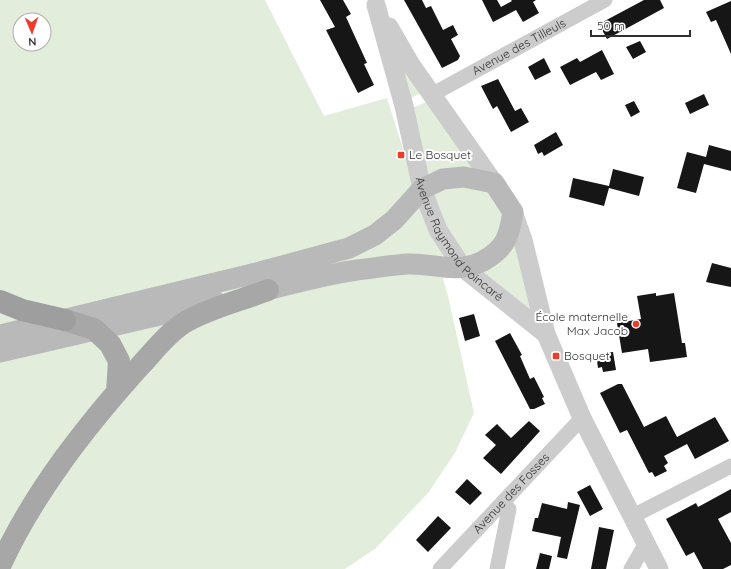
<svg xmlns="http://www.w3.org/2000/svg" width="731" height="569" font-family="Quicksand,sans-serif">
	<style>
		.green { fill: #e3eddc; fill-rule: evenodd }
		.building { fill: #161616 }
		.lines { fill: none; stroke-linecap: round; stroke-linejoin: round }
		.minor { stroke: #ccc; stroke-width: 15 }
		.tertiary { stroke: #ccc; stroke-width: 19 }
		.secondary { stroke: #b9b9b9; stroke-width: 21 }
		.primary { stroke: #a7a7a7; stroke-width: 22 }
		.trunk { stroke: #9e9e9e; stroke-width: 22 }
		.poi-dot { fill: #ed3c2a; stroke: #fff; stroke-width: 1.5 }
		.labels { text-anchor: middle; stroke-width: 4; stroke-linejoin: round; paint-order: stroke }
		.street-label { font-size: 12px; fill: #2f2f2f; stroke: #fff }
		.poi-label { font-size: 12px; fill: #2f2f2f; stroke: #fff; text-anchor: start }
	</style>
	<rect width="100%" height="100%" fill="#fff"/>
	<!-- green -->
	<path class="green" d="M 0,0 L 265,0 L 324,116 L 387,98 L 421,206 L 445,257 L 437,258 L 448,296 L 474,413 L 455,453 L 428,493 L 375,549 L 345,569 L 0,569 ZM 20,20 L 44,20 L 44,44 L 20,44 Z
		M 403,70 L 421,93 L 411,98 Z
		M 426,102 L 476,170 L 429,174 L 424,171 L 412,108 Z
		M 450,185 L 490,191 L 503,212 L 500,238 L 467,259 L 450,240 L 432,194 Z
		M 515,242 L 538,316 L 480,273 Z"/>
	<!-- building -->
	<path class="building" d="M 320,0 L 343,0 L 351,14 L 346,17 L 367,63 L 364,64 L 374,85 L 358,93 L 326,30 L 335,27 Z
		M 404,0 L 422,0 L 426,8 L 431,6 L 443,30 L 453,25 L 458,35 L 451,39 L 460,56 L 458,60 L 442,68 Z
		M 482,0 L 497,0 L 501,7 L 512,1 L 511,0 L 536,0 L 533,2 L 539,13 L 523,22 L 516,10 L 493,22 Z
		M 644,0 L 660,0 L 664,8 L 607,39 L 599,24 Z
		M 731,1 L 731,54 L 716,20 L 711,22 L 706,12 Z
		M 640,41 L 646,52 L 633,59 L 626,47 Z
		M 602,50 L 614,74 L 601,80 L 596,72 L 570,85 L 560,67 L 577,58 L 580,62 Z
		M 544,58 L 551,72 L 535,80 L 528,67 Z
		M 498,79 L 515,111 L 521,108 L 529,122 L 511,132 L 497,106 L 493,109 L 481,86 Z
		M 704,94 L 709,105 L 690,114 L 685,103 Z
		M 634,101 L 640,112 L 631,117 L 625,105 Z
		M 556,132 L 563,145 L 544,156 L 542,152 L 538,154 L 534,145 Z
		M 709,145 L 731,151 L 731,171 L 704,164 L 696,193 L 677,188 L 687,152 L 706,157 Z
		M 613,169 L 644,177 L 639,196 L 609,188 L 604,206 L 569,197 L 573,178 L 609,186 Z
		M 712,263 L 731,268 L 731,287 L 706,282 Z
		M 656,293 L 656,296 L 674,293 L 682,343 L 685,343 L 687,357 L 650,362 L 648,349 L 622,353 L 617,323 L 641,319 L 637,296 Z
		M 474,314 L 480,336 L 465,341 L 459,318 Z
		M 510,333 L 522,355 L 520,356 L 530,379 L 534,377 L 544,397 L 542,398 L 545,404 L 534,409 L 530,409 L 495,341 Z
		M 613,352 L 616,370 L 603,372 L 602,367 L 598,368 L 596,354 Z
		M 618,384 L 622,384 L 644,427 L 666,416 L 677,437 L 715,417 L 729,441 L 695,459 L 687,444 L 664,456 L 668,463 L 664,466 L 667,471 L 655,477 L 652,472 L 649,473 L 627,430 L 620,433 L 600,393 Z
		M 529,421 L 540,431 L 501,474 L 483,458 L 496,445 L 485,435 L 497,424 L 511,438 Z
		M 467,479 L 482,493 L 470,505 L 455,492 Z
		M 590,485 L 603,509 L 590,516 L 577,492 Z
		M 731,489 L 731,512 L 718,519 L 731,543 L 731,565 L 723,569 L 703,569 L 694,552 L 686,556 L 666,519 L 696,503 L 698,507 Z
		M 568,502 L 580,505 L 567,559 L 557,557 L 561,537 L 532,531 L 535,518 L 538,518 L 542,503 L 567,509 Z
		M 438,516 L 451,528 L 428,552 L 416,540 Z
		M 599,527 L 614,530 L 606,569 L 591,569 Z
		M 540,553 L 552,556 L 549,569 L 536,569 Z"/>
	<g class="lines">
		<!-- minor -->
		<g class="minor">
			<path id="s1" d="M 433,94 L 605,0"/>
			<path d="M 633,516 L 731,466"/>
			<path id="s2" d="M 440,569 L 582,418"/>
			<path d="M 497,569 L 509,509 L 503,503"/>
			<path d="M 631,569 L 642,550 L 648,547"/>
		</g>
		<!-- tertiary -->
		<g class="tertiary">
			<path id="s3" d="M 376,5 L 404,106 L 422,189 L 438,230 L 463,268 L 546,334"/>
			<path d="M 389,27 L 411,65 L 494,183"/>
			<path d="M 513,212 L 523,240 L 546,334 L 582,418 L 659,569"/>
		</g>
		<!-- secondary -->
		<path class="secondary" d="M 0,335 L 260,272 L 349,248 L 375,235 L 394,220 L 422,189 L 443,179 L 464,177 L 494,183 L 513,212 C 509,237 506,248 483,261 C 456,275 435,263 408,264 C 391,265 374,268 357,270 C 321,275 285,286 250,294
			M 0,352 L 216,302"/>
		<!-- primary -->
		<path class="primary" d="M 65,320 L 94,329 L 110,344 L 119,361 L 117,392
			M 0,566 C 34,492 86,426 140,366 C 154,351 171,329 189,320 C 213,307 242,300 268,290"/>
		<!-- trunk -->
		<path class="trunk" d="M 0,301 L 22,310 L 65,320"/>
	</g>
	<!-- markers -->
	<g class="poi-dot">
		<rect x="397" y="151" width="8" height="8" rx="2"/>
		<circle cx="636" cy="324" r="4"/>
		<rect x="552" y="352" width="8" height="8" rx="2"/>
	</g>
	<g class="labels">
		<!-- street labels -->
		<g class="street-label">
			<text dy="4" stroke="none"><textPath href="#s1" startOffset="98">Avenue des Tilleuls</textPath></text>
			<text dy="4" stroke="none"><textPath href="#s3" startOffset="253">Avenue Raymond Poincaré</textPath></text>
			<text dy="4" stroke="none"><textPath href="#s2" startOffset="104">Avenue des Fosses</textPath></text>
		</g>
		<!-- poi labels -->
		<g class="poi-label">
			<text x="409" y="159">Le Bosquet</text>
			<text x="628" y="321" text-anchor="end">École maternelle<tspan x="628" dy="14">Max Jacob</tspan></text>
			<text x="564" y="360">Bosquet</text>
		</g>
	</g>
	<!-- north arrow -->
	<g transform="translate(32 32) rotate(178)"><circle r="19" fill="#ffffff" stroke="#acacac"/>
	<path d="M0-3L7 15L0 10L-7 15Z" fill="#ed3c2a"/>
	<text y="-6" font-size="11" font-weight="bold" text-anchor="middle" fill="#2f2f2f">N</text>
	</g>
	<!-- scale -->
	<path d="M591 30v6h99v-6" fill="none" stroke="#2f2f2f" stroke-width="2"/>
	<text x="597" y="30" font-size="12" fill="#2f2f2f" stroke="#ffffff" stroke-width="3" paint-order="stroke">50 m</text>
</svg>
